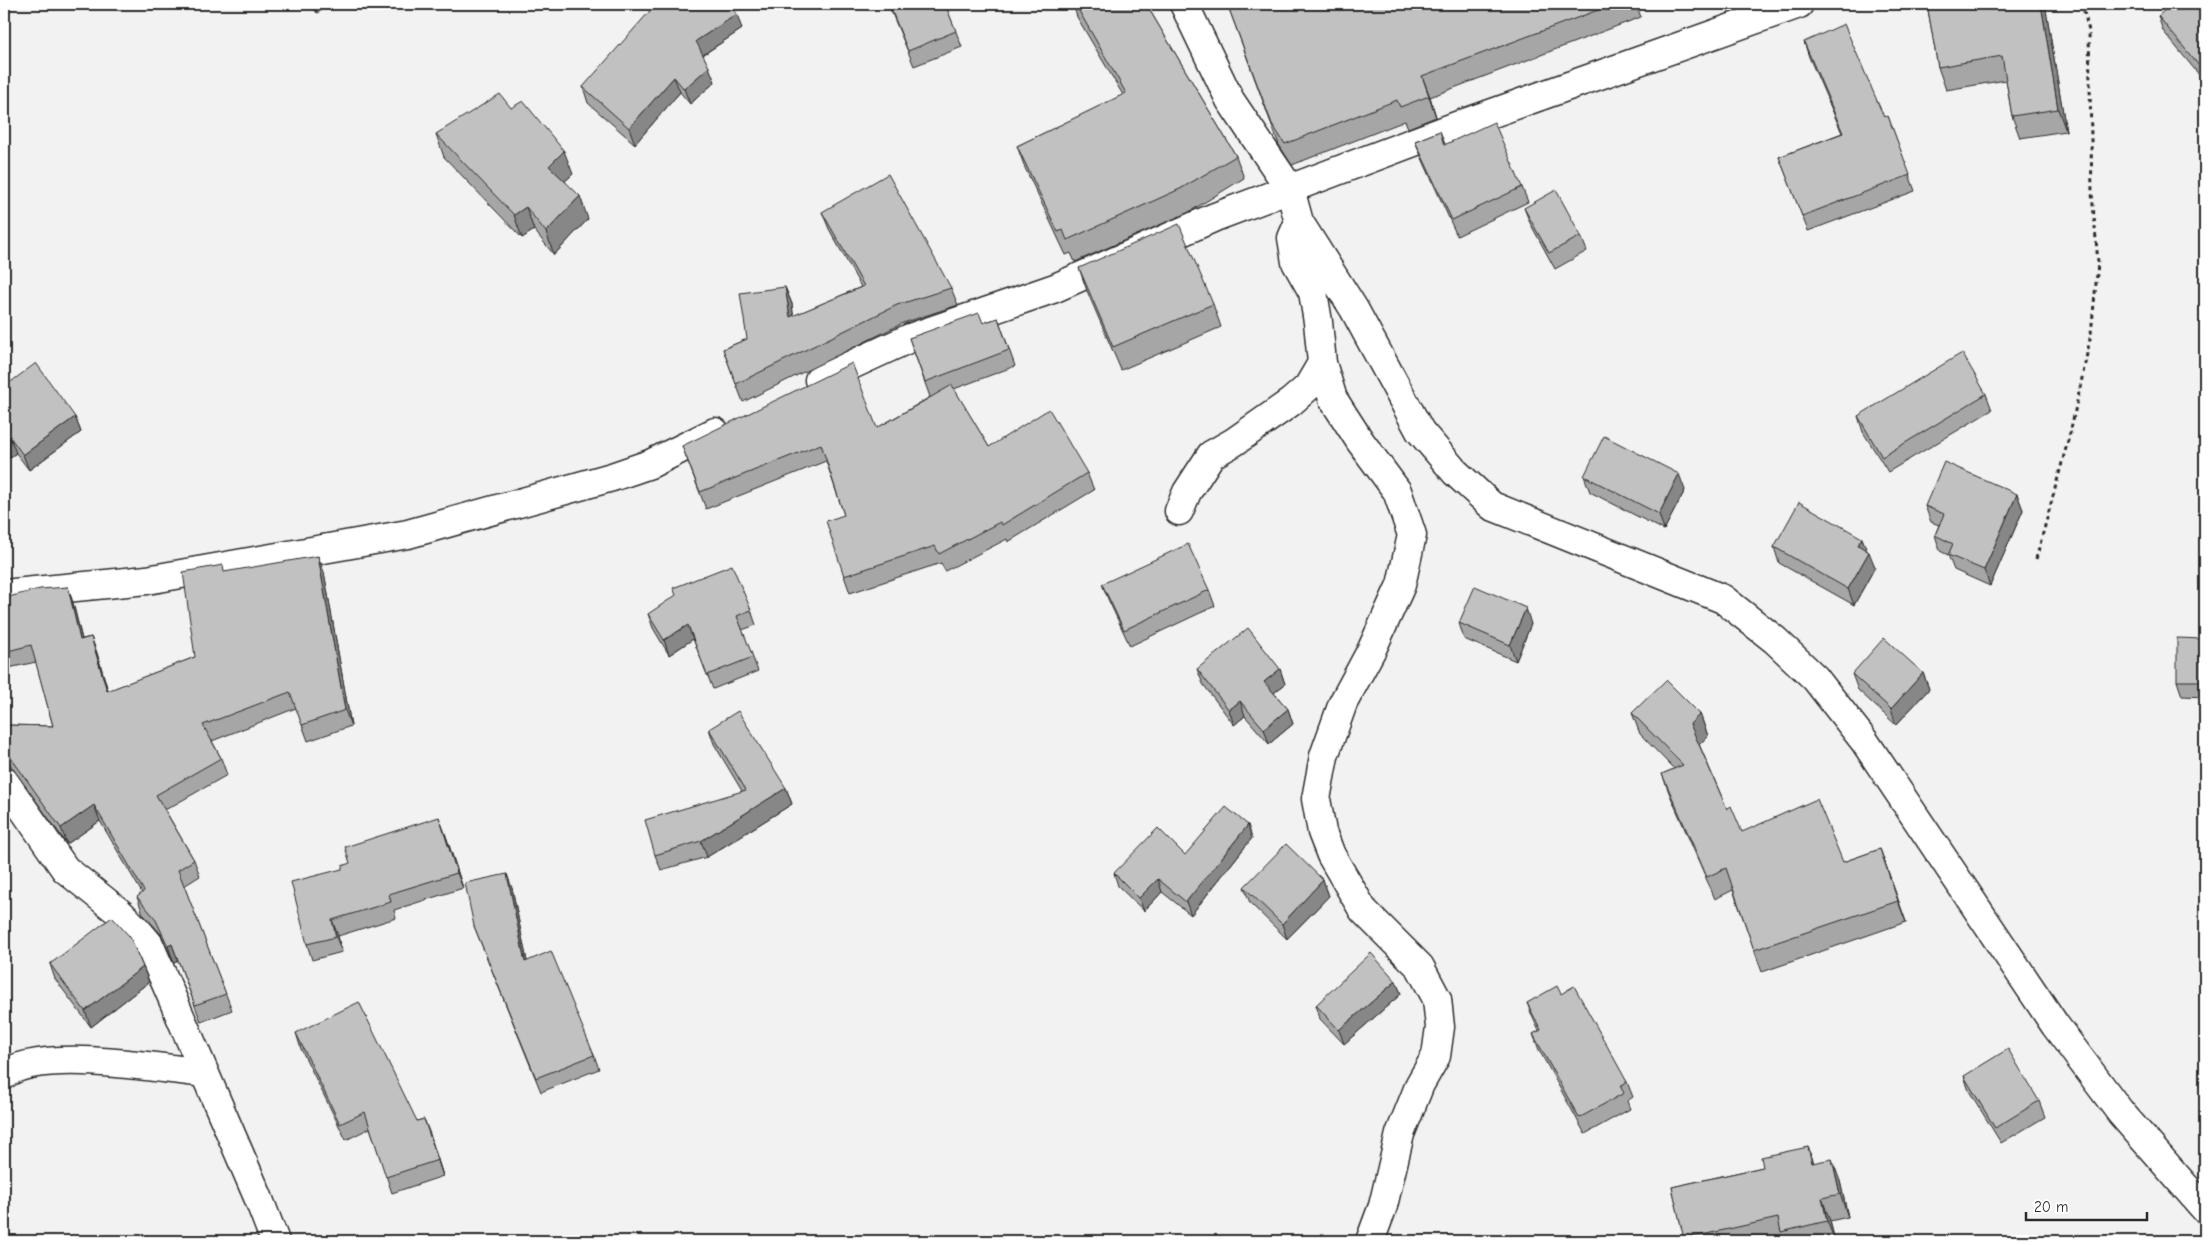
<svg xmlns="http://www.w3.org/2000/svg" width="2209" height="1245" font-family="'Comic Neue',sans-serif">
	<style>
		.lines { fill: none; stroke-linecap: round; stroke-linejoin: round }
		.street-casing { stroke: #2b2b2b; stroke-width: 31 }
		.path { stroke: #2b2b2b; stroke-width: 3; stroke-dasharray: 4 4; stroke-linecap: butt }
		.street { stroke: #fff; stroke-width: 28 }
		.wall { fill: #a6a6a6; stroke: #2b2b2b }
		.shaded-wall { fill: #878787; stroke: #2b2b2b }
		.building { fill: #c1c1c1; stroke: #2b2b2b }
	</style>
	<rect width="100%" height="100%" fill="#f2f2f2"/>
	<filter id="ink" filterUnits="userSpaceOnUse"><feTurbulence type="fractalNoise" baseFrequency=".02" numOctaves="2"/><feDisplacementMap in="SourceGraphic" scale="10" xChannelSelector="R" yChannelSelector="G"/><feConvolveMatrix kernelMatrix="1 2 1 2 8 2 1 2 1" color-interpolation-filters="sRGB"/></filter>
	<g filter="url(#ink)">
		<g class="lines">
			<defs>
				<path id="street" d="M 1184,4 L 1230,100 L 1290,189 L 1299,222 L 1354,309 L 1420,431 L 1455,472 L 1492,506 L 1723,599 L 1775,640 L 1815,678 L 1865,742 L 2055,1025 L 2121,1113 L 2205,1209
					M 1299,222 L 1292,238 L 1296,262 L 1313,292 L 1318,322 L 1322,363 L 1333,399 L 1360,441 L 1397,491 L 1412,535 L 1401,585 L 1372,649 L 1343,703 L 1324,756 L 1316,799 L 1322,832 L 1331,855 L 1363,910 L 1420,967 L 1437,999 L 1440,1027 L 1436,1056 L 1420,1084 L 1400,1134 L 1383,1206 L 1370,1241
					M 819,380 L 910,338 L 1055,288 L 1215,217 L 1459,125 L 1799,4
					M 1179,511 L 1187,492 L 1211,455 L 1234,442 L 1291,402 L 1308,387 L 1322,363
					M 4,594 L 147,580 L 408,534 L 612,477 L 650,464 L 715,432
					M 4,781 L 65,869 L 120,913 L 138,931 L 149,944 L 258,1197 L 275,1241
					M 4,1075 C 39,1047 159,1068 204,1073"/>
			</defs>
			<!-- street casing -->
			<use href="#street" class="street-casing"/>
			<!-- path -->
			<path class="path" d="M 2036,559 L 2070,433 L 2080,388 L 2091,334 L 2098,263 L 2092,193 L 2089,31 L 2082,4"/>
			<!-- street -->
			<use href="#street" class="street"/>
		</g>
		<!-- wall -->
		<path class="wall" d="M 310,4 L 331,4 L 317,13 Z
			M 888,4 L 945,4 L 962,47 L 914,66 Z
			M 1073,4 L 1146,4 L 1236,156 L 1244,178 L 1189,212 L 1075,262 L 1071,253 L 1066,255 L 1025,168 L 1017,146 L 1123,95 L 1077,17 Z
			M 1235,4 L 1636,4 L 1641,17 L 1430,97 L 1436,117 L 1408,128 L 1405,121 L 1292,165 L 1279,145 L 1228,6 Z
			M 1927,4 L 2045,4 L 2066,131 L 2020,138 L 2012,116 L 2006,80 L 1946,90 L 1938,67 Z
			M 2205,4 L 2205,82 L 2163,31 L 2158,16 Z
			M 675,6 L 742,29 L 703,55 L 715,82 L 690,104 L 680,92 L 635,144 L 588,103 L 583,87 Z
			M 1804,42 L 1884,117 L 1888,116 L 1915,191 L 1808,231 L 1779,157 L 1842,133 L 1809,57 Z
			M 511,108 L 573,174 L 565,181 L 588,219 L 554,255 L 534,230 L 522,238 L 444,157 L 436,134 Z
			M 1440,131 L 1445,144 L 1522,187 L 1528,202 L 1457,236 L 1421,156 L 1415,141 Z
			M 1524,208 L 1581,236 L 1587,251 L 1555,269 L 1530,223 Z
			M 822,212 L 951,288 L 958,305 L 903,323 L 743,402 L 723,349 L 747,339 L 785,287 L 792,304 L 793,316 L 861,287 L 829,229 Z
			M 1079,268 L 1213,304 L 1221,327 L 1121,370 L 1087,291 Z
			M 998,318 L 1015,366 L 954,389 L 989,447 L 1087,473 L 1094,490 L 1008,542 L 1007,539 L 945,571 L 941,563 L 850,593 L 844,576 L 844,515 L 826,461 L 706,509 L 682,446 L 877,428 L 930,397 L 909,338 L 983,323 Z
			M 4,387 L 75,417 L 81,432 L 29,470 L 16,453 L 5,461 L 4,459 Z
			M 1986,394 L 1992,410 L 1888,472 L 1863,432 L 1858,416 Z
			M 1584,476 L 1685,490 L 1664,530 L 1590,492 Z
			M 2017,494 L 2023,510 L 1990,586 L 1954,570 L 1948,555 L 1940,551 L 1935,535 L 1939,525 L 1931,522 L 1925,506 Z
			M 1862,538 L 1866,550 L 1875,567 L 1854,605 L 1779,563 L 1774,547 Z
			M 226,572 L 324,572 L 351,726 L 308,741 L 296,708 L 212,741 L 221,758 L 227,775 L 165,810 L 194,860 L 200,876 L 184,886 L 232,1010 L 201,1022 L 178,960 L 174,963 L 161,934 L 143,914 L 137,897 L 142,893 L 100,821 L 67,844 L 9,763 L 4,749 L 4,725 L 53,726 L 36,662 L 4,669 L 4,598 L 68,587 L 73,603 L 82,639 L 91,637 L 97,653 L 108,691 L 195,657 Z
			M 1102,584 L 1209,590 L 1215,606 L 1130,646 L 1108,599 Z
			M 751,610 L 756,625 L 742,630 L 758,671 L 713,689 L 693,639 L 669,655 L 653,628 L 648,614 Z
			M 1459,623 L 1531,624 L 1516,661 L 1464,639 Z
			M 2205,639 L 2205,697 L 2182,696 L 2177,681 Z
			M 1197,669 L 1280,669 L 1285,684 L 1274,693 L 1288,709 L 1293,724 L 1269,744 L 1245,716 L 1234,725 L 1203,684 Z
			M 1923,673 L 1929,689 L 1896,725 L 1858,690 L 1852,674 Z
			M 1632,713 L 1700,714 L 1708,736 L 1699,744 L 1727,809 L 1742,832 L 1843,862 L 1880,849 L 1906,922 L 1762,972 L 1733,890 L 1715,899 L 1670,795 L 1662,774 L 1674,769 L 1640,734 Z
			M 709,729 L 786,788 L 792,804 L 707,857 L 661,870 L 655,855 L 742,791 L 714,744 Z
			M 1248,825 L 1252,838 L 1191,915 L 1162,892 L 1144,911 L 1118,886 L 1114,873 L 1185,855 Z
			M 445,833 L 463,888 L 394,910 L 396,918 L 338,936 L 342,952 L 312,960 L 307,944 L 342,869 Z
			M 1323,880 L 1329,896 L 1287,939 L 1250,903 L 1244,887 Z
			M 512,888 L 527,961 L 594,1055 L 599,1069 L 541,1092 L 474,926 Z
			M 50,964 L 149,982 L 91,1027 L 55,979 Z
			M 1396,981 L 1401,994 L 1344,1044 L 1320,1019 L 1316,1005 Z
			M 1561,994 L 1627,1082 L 1633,1097 L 1627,1101 L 1630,1109 L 1585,1134 L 1539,1050 L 1533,1034 L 1539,1031 L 1533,1018 L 1527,1003 Z
			M 296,1033 L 417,1121 L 424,1119 L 443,1176 L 392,1193 L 370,1128 L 346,1140 L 301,1049 Z
			M 1964,1076 L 2039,1101 L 2045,1117 L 2001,1143 L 1969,1091 Z
			M 1808,1147 L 1814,1163 L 1840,1181 L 1848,1217 L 1830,1221 L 1835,1241 L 1685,1241 L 1672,1187 L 1763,1167 Z"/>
		<!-- shaded-wall -->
		<path class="shaded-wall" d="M 314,4 L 331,4 L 317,13 Z
			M 2041,4 L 2045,4 L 2066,131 L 2058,109 Z
			M 737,14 L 742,29 L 701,56 L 696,41 Z
			M 709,67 L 715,82 L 690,104 L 684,89 Z
			M 1422,76 L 1430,97 L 1436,117 L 1429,96 Z
			M 674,77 L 680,92 L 635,144 L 629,128 Z
			M 564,151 L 573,174 L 557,188 L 549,166 Z
			M 580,196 L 588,219 L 554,255 L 546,232 Z
			M 526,207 L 534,230 L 522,238 L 514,215 Z
			M 785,287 L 792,304 L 796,335 L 790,317 Z
			M 75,417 L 81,432 L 29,470 L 23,455 Z
			M 10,437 L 16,453 L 5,461 L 4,458 L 4,442 Z
			M 1679,474 L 1685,490 L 1664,530 L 1659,514 Z
			M 2017,494 L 2023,510 L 1990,586 L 1984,570 Z
			M 1862,538 L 1868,553 L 1858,545 Z
			M 1869,552 L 1875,567 L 1854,605 L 1848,589 Z
			M 318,556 L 324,572 L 351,726 L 345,710 Z
			M 68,587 L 73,603 L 86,656 L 80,640 Z
			M 1526,608 L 1531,624 L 1516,661 L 1510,645 Z
			M 688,625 L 693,639 L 669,655 L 664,640 Z
			M 91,637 L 97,653 L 113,708 L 107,691 Z
			M 1280,669 L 1285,684 L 1270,696 L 1264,682 Z
			M 1923,673 L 1929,689 L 1896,725 L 1891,709 Z
			M 1240,701 L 1245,716 L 1234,725 L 1229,710 Z
			M 1288,709 L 1293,724 L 1269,744 L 1264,729 Z
			M 1700,714 L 1708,736 L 1698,746 L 1690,724 Z
			M 786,788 L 792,804 L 707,857 L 701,841 Z
			M 94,805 L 100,821 L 67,844 L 61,828 Z
			M 439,817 L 445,833 L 463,888 L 457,873 Z
			M 1248,825 L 1252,838 L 1191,915 L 1186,902 Z
			M 1880,849 L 1888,871 L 1906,922 L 1898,901 Z
			M 507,874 L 512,888 L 530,976 L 525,962 Z
			M 1158,879 L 1162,892 L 1144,911 L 1139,898 Z
			M 1323,880 L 1329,896 L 1287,939 L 1282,924 Z
			M 332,920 L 338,936 L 342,952 L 336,937 Z
			M 172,944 L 178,960 L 174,963 L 168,946 Z
			M 143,967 L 149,982 L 91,1027 L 85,1011 Z
			M 1396,981 L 1401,994 L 1344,1044 L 1339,1030 Z
			M 424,1119 L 430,1134 L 443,1176 L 438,1160 Z
			M 1808,1147 L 1816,1169 L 1812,1163 Z
			M 1832,1159 L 1840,1181 L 1848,1217 L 1840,1194 Z
			M 1822,1198 L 1830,1221 L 1835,1241 L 1827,1221 Z"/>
		<!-- building -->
		<path class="building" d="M 656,4 L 673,4 L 675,6 L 678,4 L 728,4 L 737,14 L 696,41 L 709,67 L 684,89 L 674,77 L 629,128 L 583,87 Z
			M 889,4 L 945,4 L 956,31 L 908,51 Z
			M 1075,4 L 1146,4 L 1236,156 L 1180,189 L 1067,240 L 1063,230 L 1058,232 L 1017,146 L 1126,93 Z
			M 1235,4 L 1614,4 L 1422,76 L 1429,96 L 1400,107 L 1397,100 L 1285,144 L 1272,124 L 1228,6 Z
			M 1927,4 L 2041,4 L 2058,109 L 2012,116 L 2002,56 L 1938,67 Z
			M 2172,4 L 2205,4 L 2205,73 L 2158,16 Z
			M 1844,24 L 1884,117 L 1888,116 L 1910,175 L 1802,216 L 1779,157 L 1843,133 L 1804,42 Z
			M 500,94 L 511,108 L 523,101 L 564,151 L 549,166 L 580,196 L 546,232 L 526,207 L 514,215 L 436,134 Z
			M 1494,122 L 1522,187 L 1452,220 L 1415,141 L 1440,131 L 1444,145 Z
			M 888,174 L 951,288 L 897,305 L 736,384 L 723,349 L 747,339 L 740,293 L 785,287 L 790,317 L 864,286 L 822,212 Z
			M 1556,190 L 1581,236 L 1549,253 L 1524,208 Z
			M 1179,224 L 1213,304 L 1113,347 L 1079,268 Z
			M 979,313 L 983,323 L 998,318 L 1009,350 L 925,382 L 909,338 Z
			M 1962,353 L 1986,394 L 1882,457 L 1858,416 Z
			M 36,363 L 75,417 L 23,455 L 10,437 L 4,442 L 4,387 Z
			M 852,363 L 877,428 L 952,385 L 989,447 L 1049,409 L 1087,473 L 1002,525 L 1000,522 L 939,554 L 935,546 L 844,576 L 826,521 L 844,515 L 821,444 L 700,492 L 682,446 Z
			M 1604,436 L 1679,474 L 1659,514 L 1584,476 Z
			M 1944,462 L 2017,494 L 1984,570 L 1948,555 L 1953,544 L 1935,535 L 1944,514 L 1925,506 Z
			M 1799,502 L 1862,538 L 1858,545 L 1869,552 L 1848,589 L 1774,547 Z
			M 1188,544 L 1209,590 L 1124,630 L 1102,584 Z
			M 318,556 L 345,710 L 302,725 L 290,692 L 203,725 L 221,758 L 156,795 L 194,860 L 178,870 L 226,994 L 195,1005 L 172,944 L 168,946 L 155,918 L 137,897 L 144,891 L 94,805 L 61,828 L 4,748 L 4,725 L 53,726 L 31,645 L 4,652 L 4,598 L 40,589 L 68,587 L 80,640 L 91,637 L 107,691 L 195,657 L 183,572 L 223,565 L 224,572 Z
			M 732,565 L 751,610 L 737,616 L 753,657 L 707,675 L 688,625 L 664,640 L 648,614 L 676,595 L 673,588 Z
			M 1475,586 L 1526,608 L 1510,645 L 1459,623 Z
			M 1248,628 L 1280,669 L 1264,682 L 1288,709 L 1264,729 L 1240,701 L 1229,710 L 1197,669 Z
			M 1884,638 L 1923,673 L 1891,709 L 1852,674 Z
			M 2177,638 L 2205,639 L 2205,681 L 2177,681 Z
			M 1666,680 L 1700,714 L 1690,724 L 1727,809 L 1731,806 L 1742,832 L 1817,799 L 1843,862 L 1880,849 L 1898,901 L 1754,950 L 1726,868 L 1707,877 L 1662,774 L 1683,765 L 1632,713 Z
			M 738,711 L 786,788 L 701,841 L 655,855 L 645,820 L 746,790 L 709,729 Z
			M 1226,807 L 1248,825 L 1186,902 L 1158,879 L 1139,898 L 1114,873 L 1158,828 L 1185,855 Z
			M 439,817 L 457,873 L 389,894 L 391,902 L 332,920 L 336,937 L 307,944 L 291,882 L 342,869 L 342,866 L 350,863 L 345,847 Z
			M 1286,844 L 1323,880 L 1282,924 L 1244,887 Z
			M 507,874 L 525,962 L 551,951 L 594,1055 L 536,1078 L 474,926 L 465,883 Z
			M 112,917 L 130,937 L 143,967 L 85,1011 L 50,964 Z
			M 1371,953 L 1396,981 L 1339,1030 L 1316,1005 Z
			M 1557,986 L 1561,994 L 1574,986 L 1627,1082 L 1620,1086 L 1624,1093 L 1579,1118 L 1533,1034 L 1541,1030 L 1527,1003 Z
			M 359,1002 L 417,1121 L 424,1119 L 438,1160 L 386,1177 L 365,1112 L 340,1124 L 296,1033 Z
			M 2008,1049 L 2039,1101 L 1995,1128 L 1964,1076 Z
			M 1808,1147 L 1812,1163 L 1832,1159 L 1840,1194 L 1822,1198 L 1827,1221 L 1781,1232 L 1778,1218 L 1684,1239 L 1672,1187 L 1763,1167 L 1761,1157 Z"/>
	</g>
	<!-- margin -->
	<rect width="2209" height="1245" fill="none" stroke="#fff" stroke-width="20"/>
	<rect x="10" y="10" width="2189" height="1225" fill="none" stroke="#2b2b2b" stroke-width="2" filter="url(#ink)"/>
	<!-- scale -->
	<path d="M2026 1212v8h121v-8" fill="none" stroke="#2b2b2b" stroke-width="2.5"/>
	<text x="2034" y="1212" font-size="15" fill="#2b2b2b" stroke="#ffffff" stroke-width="4" paint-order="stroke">20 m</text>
</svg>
